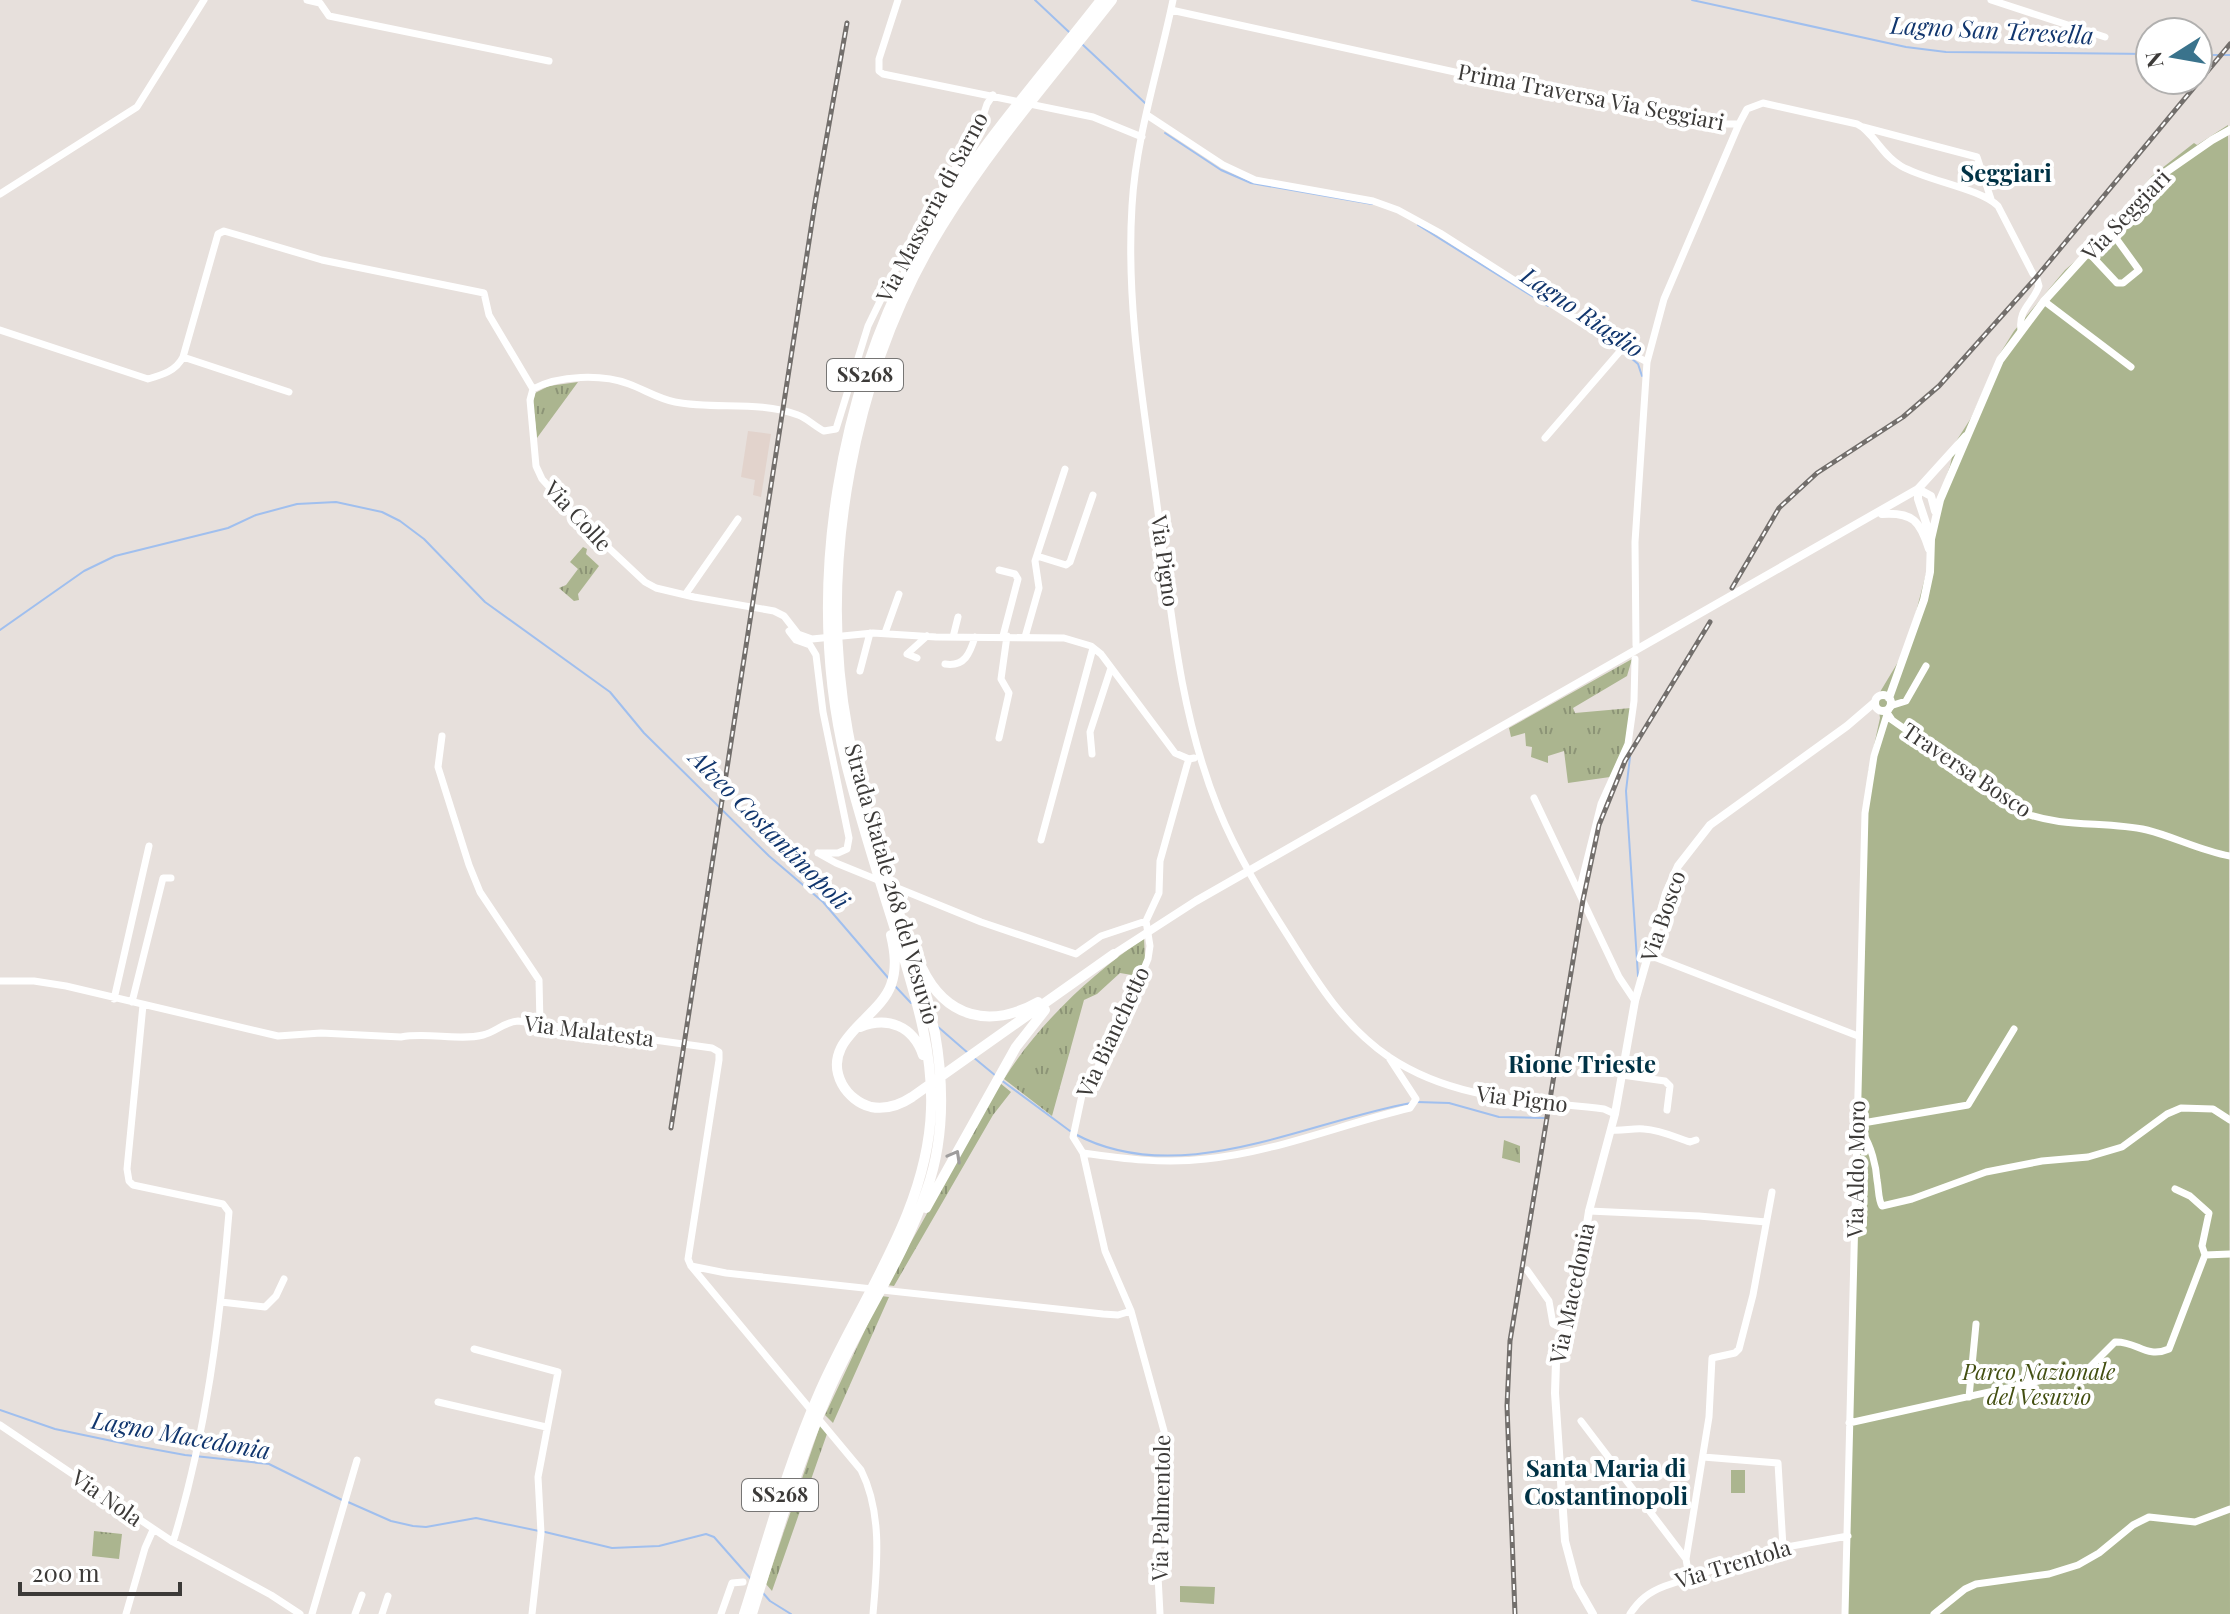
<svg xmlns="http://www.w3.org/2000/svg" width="2230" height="1614" font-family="'Playfair Display',serif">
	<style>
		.built { fill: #e2d3cc }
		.grass { fill: url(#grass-tufts) }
		.park { fill: #abb58f }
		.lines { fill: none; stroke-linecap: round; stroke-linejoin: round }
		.stream { stroke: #a0bfee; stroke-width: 2 }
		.minor { stroke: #fff; stroke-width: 7 }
		.major { stroke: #fff; stroke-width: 8 }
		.highway { stroke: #fff; stroke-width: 10 }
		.rail-casing { stroke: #736f6c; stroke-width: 5 }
		.rail { stroke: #fff; stroke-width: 2; stroke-dasharray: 6; stroke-linecap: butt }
		.oneway { stroke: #9e9c9c }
		.labels { text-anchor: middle; stroke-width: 8; stroke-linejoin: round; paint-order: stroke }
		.shield { fill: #fff; stroke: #767574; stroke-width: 2 }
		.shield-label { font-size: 20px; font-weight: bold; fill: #3c3a38 }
		.street-label { font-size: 22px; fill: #3c3a38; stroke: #fff }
		.park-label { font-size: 22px; font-style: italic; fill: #434f11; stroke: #fff }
		.water-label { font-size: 24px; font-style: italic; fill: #11366e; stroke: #fff }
		.neighbourhood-label { font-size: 24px; font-weight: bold; fill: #003245; stroke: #fff }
	</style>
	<defs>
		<pattern id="grass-tufts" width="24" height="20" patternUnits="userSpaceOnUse" patternTransform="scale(2)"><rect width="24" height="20" fill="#abb58f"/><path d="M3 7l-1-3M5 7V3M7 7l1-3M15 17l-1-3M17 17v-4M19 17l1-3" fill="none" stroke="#8c9476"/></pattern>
	</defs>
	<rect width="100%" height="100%" fill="#e7e0dc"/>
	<!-- built -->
	<path class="built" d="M 748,431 L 771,434 L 761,497 L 753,495 L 755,480 L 741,477 Z"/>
	<!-- grass -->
	<path class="grass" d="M 578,382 L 537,438 L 533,403 L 535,393 L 549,386 Z
		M 583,547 L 587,549 L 586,554 L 599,566 L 578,594 L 579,600 L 574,601 L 559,588 L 566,585 L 578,569 L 570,562 Z
		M 1632,659 L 1627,676 L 1573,708 L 1575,713 L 1631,708 L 1625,744 L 1610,777 L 1568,783 L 1564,751 L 1548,756 L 1548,763 L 1531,757 L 1532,747 L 1526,746 L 1525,733 L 1511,737 L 1509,728 Z
		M 1144,938 L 1145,959 L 1136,981 L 1131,979 L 1132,975 L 1120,973 L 1097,994 L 1084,1000 L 1052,1116 L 1004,1079 C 1039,1023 1090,976 1144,938 Z
		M 1000,1083 L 1011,1092 L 993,1115 L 894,1286 L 887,1285 Z
		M 1504,1140 L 1520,1146 L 1520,1163 L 1502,1158 Z
		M 881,1296 L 889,1297 L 833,1423 L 825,1415 Z
		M 821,1423 L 828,1431 L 772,1591 L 766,1584 Z
		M 94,1531 L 122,1534 L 119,1559 L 92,1556 Z"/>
	<!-- park -->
	<path class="park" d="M 2228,125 L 2230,1614 L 1843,1614 L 1868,773 L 1880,718 L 1877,697 L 1901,657 L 1911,631 L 1928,566 L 1938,499 L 1950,466 L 1955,443 L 1971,418 L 1999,355 L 2014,331 L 2065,270 L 2088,250 L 2152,176 L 2194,143 L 2197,145 Z
		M 1731,1470 L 1745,1470 L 1745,1493 L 1731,1493 Z
		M 1180,1586 L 1215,1587 L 1214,1604 L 1180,1602 Z"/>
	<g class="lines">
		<!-- stream -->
		<path class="stream" d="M 1035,0 L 1069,32
			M 1692,0 L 1906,47 L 1946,52 L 2150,54
			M 1082,44 L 1145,103
			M 2198,55 L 2230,55
			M 1165,133 L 1221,170 L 1251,183 L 1372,204
			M 1418,225 L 1548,306
			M 1631,358 L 1638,364 L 1642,376
			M 0,630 L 84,571 L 115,556 L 228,528 L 256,515 L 297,504 L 336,502 L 382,512 L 400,521 L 424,539 L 485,602 L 610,692 L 644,733 L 769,856 L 823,902 L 890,980
			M 1630,757 L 1626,791 L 1638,976
			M 896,987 L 911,1003
			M 937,1026 L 968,1053
			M 973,1057 L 996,1076
			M 1001,1080 L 1070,1131
			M 1417,1102 L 1449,1103 L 1499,1117 L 1544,1118
			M 1075,1134 C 1179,1190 1305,1122 1411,1103
			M 0,1410 L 55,1429 L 136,1446 L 185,1455 L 269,1464 L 342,1500
			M 348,1502 L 391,1521 L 413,1526 L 426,1527 L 476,1518 L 539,1531
			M 545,1532 L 612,1548 L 659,1546 L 706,1534 L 714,1537 L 751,1579
			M 763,1593 L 770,1601 L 791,1614"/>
		<!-- minor -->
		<path class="minor" d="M 307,0 L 320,3 L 329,16 L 549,61
			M 898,0 L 879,59 L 879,71 L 883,74 L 1093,117 L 1142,137
			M 1173,0 C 1159,68 1136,136 1132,206 C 1126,302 1142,395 1155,490 C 1170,597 1177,707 1218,808 C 1237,855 1263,897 1290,939 C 1318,984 1345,1027 1389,1057 C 1455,1101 1529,1100 1604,1109 L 1615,1114
			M 1991,0 L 2105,37
			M 1171,10 L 1505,83 L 1522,85 L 1535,83 L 1725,124 L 1739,124
			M 1147,115 L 1223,165 L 1255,180 L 1373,201 L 1398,210 L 1440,233 L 1622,349
			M 1863,127 L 1977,157 L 1991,199
			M 0,194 L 137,107 L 204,0
			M 2089,253 L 2117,283 L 2123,283 L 2139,270 L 2110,230
			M 2044,301 L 2131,367
			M 0,330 L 148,379 C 162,375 176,371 183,357 L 218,234 L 224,231 L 322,260 L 484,293 L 489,315 L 533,389 L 530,400 L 536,466 L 542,479 L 579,520 L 645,582 L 656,588 L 694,597 L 774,611 L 784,616 L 798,634 L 812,639 L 873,633 L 936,637 L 1064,638 L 1091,646 L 1101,654 L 1175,753 L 1189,759
			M 2021,330 C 2018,309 2033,303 2039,286 L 2037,279
			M 183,357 L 289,392
			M 533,389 C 559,375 602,374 629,384 C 645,390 659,399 675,402 C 716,410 758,400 798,415 C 807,418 814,426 824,431 L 836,429 L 868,326 L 906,248 L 978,131 L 987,104 L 993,95
			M 1545,438 L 1622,349 L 1647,362
			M 1037,556 L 1066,565 L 1070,562 L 1093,495
			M 999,570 L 1015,574 L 1018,579 L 1003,636
			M 685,595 L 738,519
			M 789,631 L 796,640 L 810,645 L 816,655 L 823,712 L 849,838 L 847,849 L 838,853 L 818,853
			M 885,633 L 899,594
			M 953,637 L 958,617
			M 1025,637 L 1039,588 L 1035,561 L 1065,469
			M 1636,645 L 1635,542 L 1647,362 L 1664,299 L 1739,124 L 1747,109 L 1763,103 L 1857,124 C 1873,131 1881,155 1901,166 C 1927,181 1979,188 1998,206 L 2033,274
			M 917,658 L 907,654 L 927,636
			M 945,664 C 965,667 970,653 975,637
			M 860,671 L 870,633
			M 1890,706 L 1906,701 L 1926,666
			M 1888,714 L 1892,720 L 2024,813 C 2064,828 2106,821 2147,830 C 2175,837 2201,851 2230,856
			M 442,736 L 438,767 L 469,865 L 480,892 L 539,980 L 540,1024
			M 999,738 L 1009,693 L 1001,679 L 1007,636
			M 1092,754 L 1090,732 L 1111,668
			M 1534,798 L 1619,977 L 1635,1001
			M 1041,840 L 1093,648
			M 818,853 L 836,863 L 981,922 L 1076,954 L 1101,936 L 1146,921
			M 1579,892 L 1601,804 L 1628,744 L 1634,701 L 1635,659
			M 1649,955 L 1858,1036
			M 0,981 L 34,981 L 66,986 L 278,1036 L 321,1033 L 401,1037 C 427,1032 459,1041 483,1035 C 496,1032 504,1022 518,1021 L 712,1048 L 719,1052 L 719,1060 L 688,1259 L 691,1266 L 726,1273 L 1103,1314 L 1118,1315 L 1131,1311
			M 114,999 L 149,846
			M 132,1002 L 163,878 L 171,878
			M 143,1005 L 127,1169 L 129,1181 L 133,1185 L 223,1204 L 229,1212 C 220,1323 206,1435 173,1542
			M 1622,1075 L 1665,1081 L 1670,1086 L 1667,1110
			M 1857,1124 L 1968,1105 L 2014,1029
			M 1611,1130 C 1623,1131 1633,1128 1644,1129 C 1660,1130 1675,1137 1690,1142 L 1696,1140
			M 1857,1134 L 1863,1134 C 1871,1146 1876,1165 1877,1180 C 1879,1190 1878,1199 1882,1206 L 1912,1199 L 1986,1172 L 2042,1161 L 2088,1157 L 2122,1147 L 2167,1114 L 2181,1108 L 2213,1109 L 2230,1120
			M 1083,1153 C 1124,1159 1165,1164 1206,1159 C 1276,1152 1342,1124 1410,1108 L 1416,1099 L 1388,1056
			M 1589,1211 L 1699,1216 L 1766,1222
			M 2205,1255 L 2230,1254
			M 691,1266 L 861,1470 C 883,1514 877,1566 873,1614
			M 1527,1270 L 1549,1301 L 1553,1324 L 1565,1329
			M 221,1302 L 265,1307 L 276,1296 L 284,1279
			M 474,1349 L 558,1372 L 538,1477 L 541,1533 L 532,1614
			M 1969,1397 L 1976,1324
			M 438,1402 L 546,1427
			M 1581,1421 L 1686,1559
			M 1849,1423 L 2070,1374 L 2090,1367 L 2115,1342 C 2137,1341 2146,1359 2169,1349 L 2205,1255 L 2202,1246 L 2209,1213 L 2190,1196 L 2175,1189
			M 0,1425 L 173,1542 L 271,1595 L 300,1614
			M 1703,1457 L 1778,1463 L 1783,1547
			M 1689,1577 L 1686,1559 L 1709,1417 L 1712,1358 L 1735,1353 L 1739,1349 L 1753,1295 L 1772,1192
			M 126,1614 L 145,1548 L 153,1530
			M 312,1614 L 357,1460
			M 355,1614 L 362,1595
			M 382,1614 L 388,1596
			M 721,1614 L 732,1583 L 743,1582
			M 1160,1614 L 1157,1557 L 1166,1451 L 1164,1431 L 1131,1311 L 1105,1251 L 1083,1153 L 1073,1137 L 1082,1095 L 1117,1033 L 1148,959 L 1150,946 L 1146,921 L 1159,893 L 1160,861 L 1187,765 L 1189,759 L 1194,758
			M 1630,1614 C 1639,1600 1649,1592 1665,1586 L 1775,1549 L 1848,1536
			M 1845,1614 L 1865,813 L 1874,756 L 1889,708
			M 1934,1614 L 1965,1589 L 1976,1584 L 2049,1574 L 2078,1565 L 2099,1553 L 2133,1525 L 2149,1517 L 2195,1522 L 2230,1509"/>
		<!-- major -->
		<path class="major" d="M 1918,489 L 1918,499 L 1930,535
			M 1918,489 L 1931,496 L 1935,511
			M 1882,514 C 1913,512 1920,521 1929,549
			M1875 703a8 8 0 1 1 16 0a8 8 0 1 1-16 0Z
			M 1889,698 L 1924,600 L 1930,572 L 1931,539 L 1940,500 L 2000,360 L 2044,301 L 2153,181 L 2212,140 L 2230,130
			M 1114,954 L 1196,901 L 1918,489 L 1966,436
			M 1593,1614 L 1577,1586 L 1565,1541 L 1555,1393 L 1556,1362 L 1576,1294 L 1589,1211 L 1615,1114 L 1635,1001 L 1666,893 L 1678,866 L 1710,825 L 1847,726 L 1875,702"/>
		<!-- highway -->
		<path class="highway" d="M 891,935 C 895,952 897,968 891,985 C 879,1019 819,1040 842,1084 C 848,1095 859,1104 871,1107 C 887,1110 900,1105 912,1097 L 1114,954
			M 922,968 C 946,1018 990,1029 1038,1002
			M 860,1027 C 888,1016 913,1026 923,1055
			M 926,1208 L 1016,1047 L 1045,1010
			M 744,1614 C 768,1539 788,1463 820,1391 C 860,1300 928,1211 931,1109 C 933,1056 918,1005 903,955 C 884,894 864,833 848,771 C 802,590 838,382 933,223 C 981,144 1044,73 1101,0
			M 752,1614 C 775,1539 798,1463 829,1391 C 859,1322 904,1259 927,1189 C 945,1138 944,1085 935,1033 C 910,932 867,835 848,732 C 817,566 853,370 942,226 C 991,146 1054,74 1112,0"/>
		<defs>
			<path id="rail" d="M 1732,588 L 1779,508 L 1817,473 L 1903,417 L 1939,386 L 2034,280 L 2230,44
				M 671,1128 L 815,203 L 847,23
				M 1515,1614 L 1507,1406 L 1510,1341 L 1583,900 L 1599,825 L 1625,761 L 1710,622"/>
		</defs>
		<!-- rail casing -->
		<use href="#rail" class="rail-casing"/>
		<!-- rail -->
		<use href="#rail" class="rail"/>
	</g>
	<!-- one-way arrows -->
	<defs><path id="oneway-chevron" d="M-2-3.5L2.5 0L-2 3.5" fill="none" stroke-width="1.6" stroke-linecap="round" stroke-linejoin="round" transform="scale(2)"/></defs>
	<use class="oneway" href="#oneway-chevron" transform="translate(955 1156) rotate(-61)"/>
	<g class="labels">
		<!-- shield labels -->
		<g class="shield">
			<rect x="827" y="359" width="76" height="32" rx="6"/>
			<rect x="742" y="1479" width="76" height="32" rx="6"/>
		</g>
		<g class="shield-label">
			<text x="865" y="382">SS268</text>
			<text x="780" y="1502">SS268</text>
		</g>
		<!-- street labels -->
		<g class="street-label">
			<text transform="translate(1591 97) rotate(11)" y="8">Prima Traversa Via Seggiari</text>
			<text transform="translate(932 207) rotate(-62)" y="8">Via Masseria di Sarno</text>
			<text transform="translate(2126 215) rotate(-46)" y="8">Via Seggiari</text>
			<text transform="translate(578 516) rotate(47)" y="8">Via Colle</text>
			<text transform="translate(1165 561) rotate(82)" y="8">Via Pigno</text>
			<text transform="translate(1967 770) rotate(34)" y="8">Traversa Bosco</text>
			<text transform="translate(892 884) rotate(74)" y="8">Strada Statale 268 del Vesuvio</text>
			<text transform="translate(1663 916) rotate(-71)" y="8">Via Bosco</text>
			<text transform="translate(589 1031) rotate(7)" y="8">Via Malatesta</text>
			<text transform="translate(1113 1032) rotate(-65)" y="8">Via Bianchetto</text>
			<text transform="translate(1522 1099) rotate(7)" y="8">Via Pigno</text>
			<text transform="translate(1856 1169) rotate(-89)" y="8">Via Aldo Moro</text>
			<text transform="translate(1572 1293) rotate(-78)" y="8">Via Macedonia</text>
			<text transform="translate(107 1498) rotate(35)" y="8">Via Nola</text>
			<text transform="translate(1161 1508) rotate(-89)" y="8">Via Palmentole</text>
			<text transform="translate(1733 1564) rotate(-17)" y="8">Via Trentola</text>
		</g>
		<!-- park labels -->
		<g class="park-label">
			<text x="2039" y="1380">Parco Nazionale<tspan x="2039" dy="25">del Vesuvio</tspan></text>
		</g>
		<!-- water labels -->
		<g class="water-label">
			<text transform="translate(1992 31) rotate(3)" y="8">Lagno San Teresella</text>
			<text transform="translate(1582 313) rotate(34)" y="8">Lagno Riaglio</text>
			<text transform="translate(769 830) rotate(45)" y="8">Alveo Costantinopoli</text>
			<text transform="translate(181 1436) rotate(10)" y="8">Lagno Macedonia</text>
		</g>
		<!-- neighbourhood labels -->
		<g class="neighbourhood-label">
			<text x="2006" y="182">Seggiari</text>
			<text x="1582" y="1073">Rione Trieste</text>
			<text x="1606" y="1477">Santa Maria di<tspan x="1606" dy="28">Costantinopoli</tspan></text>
		</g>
	</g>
	<!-- north arrow -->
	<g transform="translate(2174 56) rotate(259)"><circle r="38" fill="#ffffff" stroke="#b1b0af" stroke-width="2"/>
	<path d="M0-6L14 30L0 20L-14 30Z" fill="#3a738c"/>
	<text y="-12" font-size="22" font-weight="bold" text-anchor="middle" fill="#3c3a38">N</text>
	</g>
	<!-- scale -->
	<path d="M20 1582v12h160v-12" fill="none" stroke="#3c3a38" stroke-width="4"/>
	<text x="32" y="1582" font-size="24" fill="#3c3a38" stroke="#ffffff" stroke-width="6" paint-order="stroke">200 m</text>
</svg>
